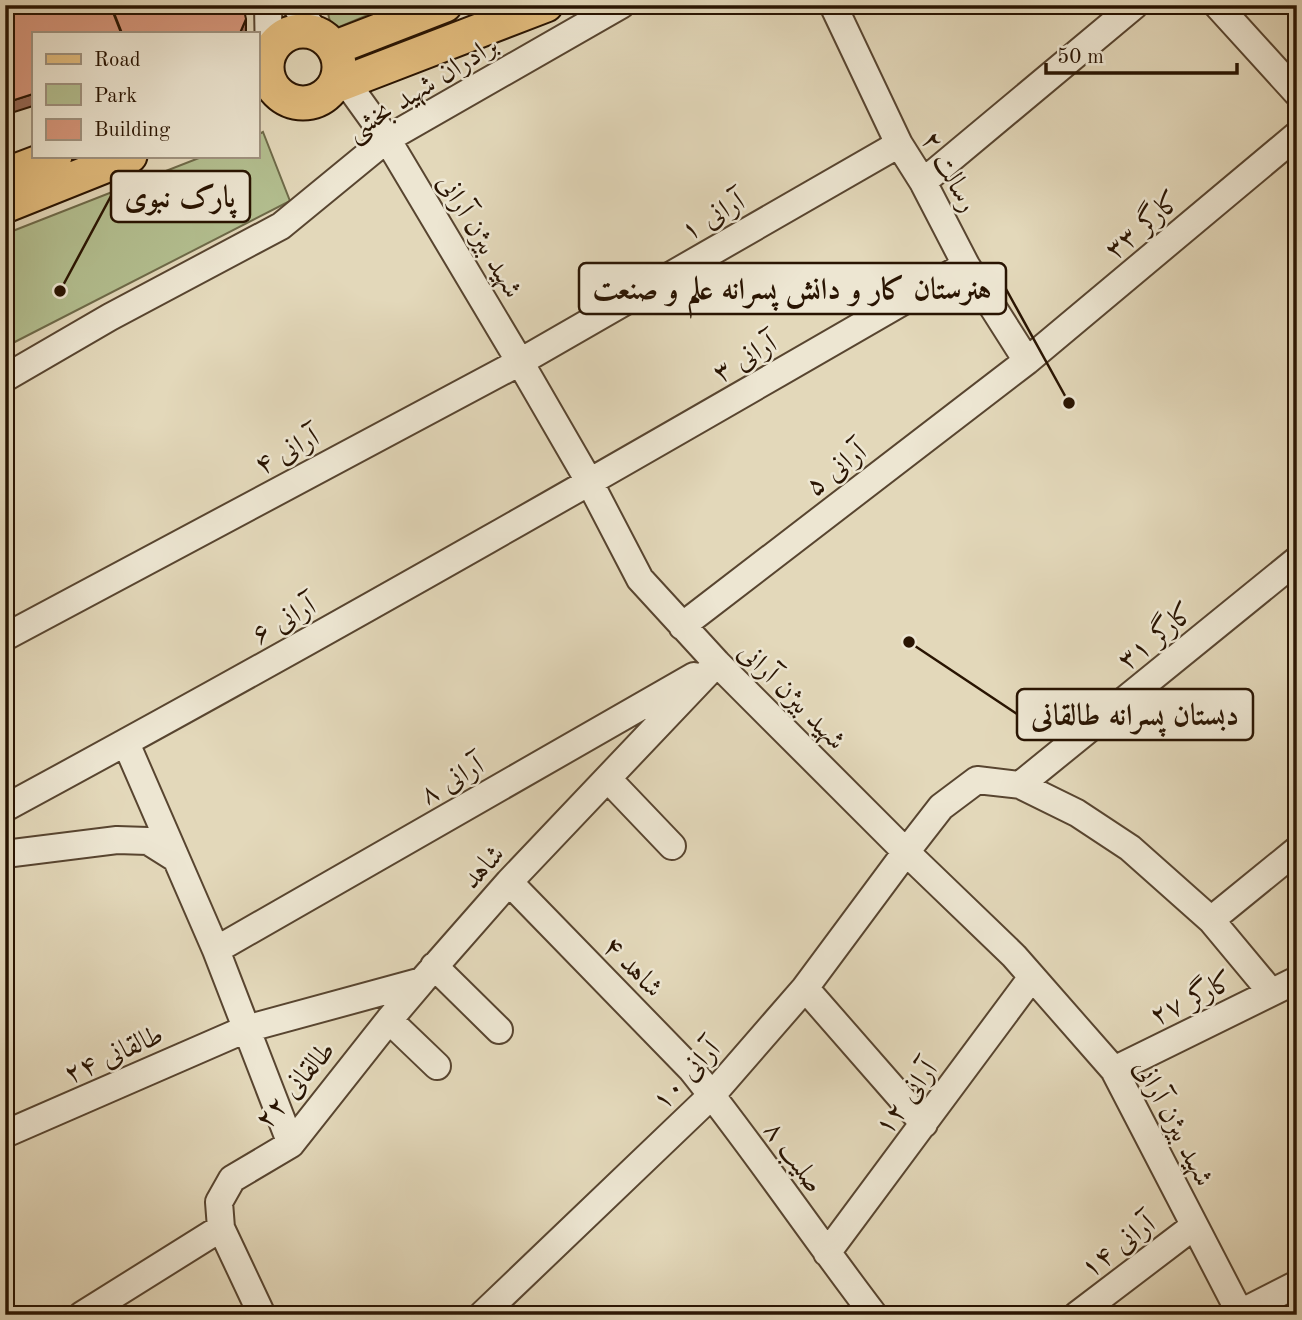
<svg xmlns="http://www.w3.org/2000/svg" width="1302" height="1320" font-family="'Old Standard TT',Amiri,serif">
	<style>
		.green { fill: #b3bf90; stroke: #6e6a49; stroke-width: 2 }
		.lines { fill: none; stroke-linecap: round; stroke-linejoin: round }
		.minor-casing { stroke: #584530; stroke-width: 30 }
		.major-casing { stroke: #291402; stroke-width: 37 }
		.minor { stroke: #ede6d2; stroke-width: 26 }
		.major { stroke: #e2bc7d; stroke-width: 33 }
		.shaded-wall { fill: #966956; stroke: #291402; stroke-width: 2 }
		.building { fill: #d6967b; stroke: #291402; stroke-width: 2 }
		.labels { text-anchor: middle; stroke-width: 5; stroke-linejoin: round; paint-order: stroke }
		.street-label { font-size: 28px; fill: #291402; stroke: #ede6d2 }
		.leader { fill: none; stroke: #291402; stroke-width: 2.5 }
		.callout-dot { fill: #291402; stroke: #ede6d2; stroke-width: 2.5 }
		.callout { fill: #ede6d2; stroke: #291402; stroke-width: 2.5 }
		.callout-label { font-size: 30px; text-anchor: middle; font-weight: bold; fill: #291402 }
	</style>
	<rect width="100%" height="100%" fill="#e3d8ba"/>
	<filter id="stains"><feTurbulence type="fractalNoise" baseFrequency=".00286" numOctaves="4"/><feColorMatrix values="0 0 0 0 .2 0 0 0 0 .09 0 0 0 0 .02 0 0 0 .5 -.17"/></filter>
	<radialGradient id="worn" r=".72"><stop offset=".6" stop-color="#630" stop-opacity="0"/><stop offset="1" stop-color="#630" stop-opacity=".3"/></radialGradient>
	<!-- green -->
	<path class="green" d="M 326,5 L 392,5 L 332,30 Z
		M 263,132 L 290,201 L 5,347 L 5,234 L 204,156 L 257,156 L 257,135 Z"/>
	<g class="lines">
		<defs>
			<path id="minor" d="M 268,5 L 269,60
				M 295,5 L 317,34
				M 833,5 L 899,144 L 923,182 L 966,265 L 1027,361
				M 1217,5 L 1297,93
				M 346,82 L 387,139 L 520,362 L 590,483 L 640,579 L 717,663 L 906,852 L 1014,956 L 1114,1070 L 1241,1315
				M 923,182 L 1135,5
				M 5,378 L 110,317 L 281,226 L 387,139 L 621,5
				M 682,626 L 1027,361 L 1297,135
				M 5,637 L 520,362 L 899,144
				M 126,743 L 216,950 L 291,1144
				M 608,779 L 672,846
				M 1020,785 L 1297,560
				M 5,808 C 329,633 648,449 966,265
				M 5,854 L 117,840 L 148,841 L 175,858
				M 509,882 L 691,1069 C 755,1149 812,1234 874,1315
				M 1211,920 L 1297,850
				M 216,950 L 694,676
				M 434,966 L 499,1030
				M 805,988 L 924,1124
				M 389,1020 L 437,1066
				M 1114,1070 L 1297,980
				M 5,1134 L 246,1029 L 422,981 L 509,882 L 717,663
				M 221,1228 L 262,1315
				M 827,1253 L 1032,977
				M 1240,1313 L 1297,1284
				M 82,1315 L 221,1228 L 219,1202 L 232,1179 L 291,1144 L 389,1020 L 422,981
				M 482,1315 L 712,1095 L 805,988 L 906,852 L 941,807 L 977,780 L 1020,785 L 1077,813 L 1130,848 L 1211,920 L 1271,992
				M 1077,1315 L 1194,1226"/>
			<path id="major" d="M267 67a36 36 0 1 1 72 0a36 36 0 1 1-72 0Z
				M 334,48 L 445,5
				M 333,87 L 546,5
				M 5,175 L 55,156
				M 5,206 L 130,156"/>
		</defs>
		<!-- minor casing -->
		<use href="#minor" class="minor-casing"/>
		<!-- major casing -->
		<use href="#major" class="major-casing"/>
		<!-- minor -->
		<use href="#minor" class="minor"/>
		<!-- major -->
		<use href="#major" class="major"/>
	</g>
	<!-- shaded-wall -->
	<path class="shaded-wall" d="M 246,19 L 246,33 L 240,33 Z
		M 33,94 L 33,106 L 5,115 L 5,103 Z"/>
	<!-- building -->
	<path class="building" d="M 5,5 L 110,5 L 121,33 L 33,33 L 33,94 L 5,103 Z
		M 111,5 L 243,5 L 246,19 L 240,33 L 122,33 Z"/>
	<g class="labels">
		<!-- street labels -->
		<g class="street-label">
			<text transform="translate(421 87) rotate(-32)" y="10">برادران شهید بخشی</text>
			<text transform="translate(951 171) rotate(61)" y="10">رسالت ۲</text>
			<text transform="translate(712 215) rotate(-30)" y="10">آرانی ۱</text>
			<text transform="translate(1142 224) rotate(-40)" y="10">کارگر ۳۳</text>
			<text transform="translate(481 235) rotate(59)" y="10">شهید بیژن آرانی</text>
			<text transform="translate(744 357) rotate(-30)" y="10">آرانی ۳</text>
			<text transform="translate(286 450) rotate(-28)" y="10">آرانی ۴</text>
			<text transform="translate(835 468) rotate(-38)" y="10">آرانی ۵</text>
			<text transform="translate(283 619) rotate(-29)" y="10">آرانی ۶</text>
			<text transform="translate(1155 635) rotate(-39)" y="10">کارگر ۳۱</text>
			<text transform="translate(793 695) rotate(45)" y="10">شهید بیژن آرانی</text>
			<text transform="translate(451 779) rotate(-30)" y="10">آرانی ۸</text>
			<text transform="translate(482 866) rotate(-47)" y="10">شاهد</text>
			<text transform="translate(634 966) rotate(46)" y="10">شاهد ۴</text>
			<text transform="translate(1191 997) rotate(-26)" y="10">کارگر ۲۷</text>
			<text transform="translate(113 1053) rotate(-24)" y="10">طالقانی ۲۴</text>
			<text transform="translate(685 1074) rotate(-46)" y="10">آرانی ۱۰</text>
			<text transform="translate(294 1084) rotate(-49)" y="10">طالقانی ۲۲</text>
			<text transform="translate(905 1097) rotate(-53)" y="10">آرانی ۱۲</text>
			<text transform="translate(1175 1122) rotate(62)" y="10">شهید بیژن آرانی</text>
			<text transform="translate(795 1156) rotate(54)" y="10">صلیب ۸</text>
			<text transform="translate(1117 1245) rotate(-37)" y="10">آرانی ۱۴</text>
		</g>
	</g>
	<!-- callouts -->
	<path class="leader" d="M60 291L111 196M1069 403L1006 289M909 642L1017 714"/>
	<g class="callout-dot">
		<circle cx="60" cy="291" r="7"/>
		<circle cx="1069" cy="403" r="7"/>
		<circle cx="909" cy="642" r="7"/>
	</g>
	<g class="callout">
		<rect x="111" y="171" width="139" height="51" rx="7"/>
		<rect x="579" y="263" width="427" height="51" rx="7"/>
		<rect x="1017" y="689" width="236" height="51" rx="7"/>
	</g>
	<g class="callout-label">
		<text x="180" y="207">پارک نبوی</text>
		<text x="792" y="299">هنرستان کار و دانش پسرانه علم و صنعت</text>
		<text x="1135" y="725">دبستان پسرانه طالقانی</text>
	</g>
	<!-- margin -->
	<rect width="1302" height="1320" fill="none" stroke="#e3d8ba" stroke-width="28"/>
	<rect x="7" y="7" width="1288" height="1306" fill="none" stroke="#291402" stroke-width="3.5"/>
	<rect x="14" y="14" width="1274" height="1292" fill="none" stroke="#291402" stroke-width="2"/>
	<!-- legend -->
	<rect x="32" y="32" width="228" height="126" fill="#ede6d2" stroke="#9f927f" stroke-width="2"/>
	<rect x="46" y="54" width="35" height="10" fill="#e2bc7d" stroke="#9f927f" stroke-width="2"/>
	<text x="94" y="66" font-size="21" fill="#291402">Road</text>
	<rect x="46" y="84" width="35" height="21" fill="#b3bf90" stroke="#9f927f" stroke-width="2"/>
	<text x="94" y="102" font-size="21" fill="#291402">Park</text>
	<rect x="46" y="119" width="35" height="21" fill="#d6967b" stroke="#9f927f" stroke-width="2"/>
	<text x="94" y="136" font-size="21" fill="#291402">Building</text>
	<!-- scale -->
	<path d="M1046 63v10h191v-10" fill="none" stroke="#291402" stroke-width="3.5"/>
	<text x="1057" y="63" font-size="21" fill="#291402" stroke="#ede6d2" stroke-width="5" paint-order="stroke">50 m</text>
	<rect width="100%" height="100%" filter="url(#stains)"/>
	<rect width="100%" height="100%" fill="url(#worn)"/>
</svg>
